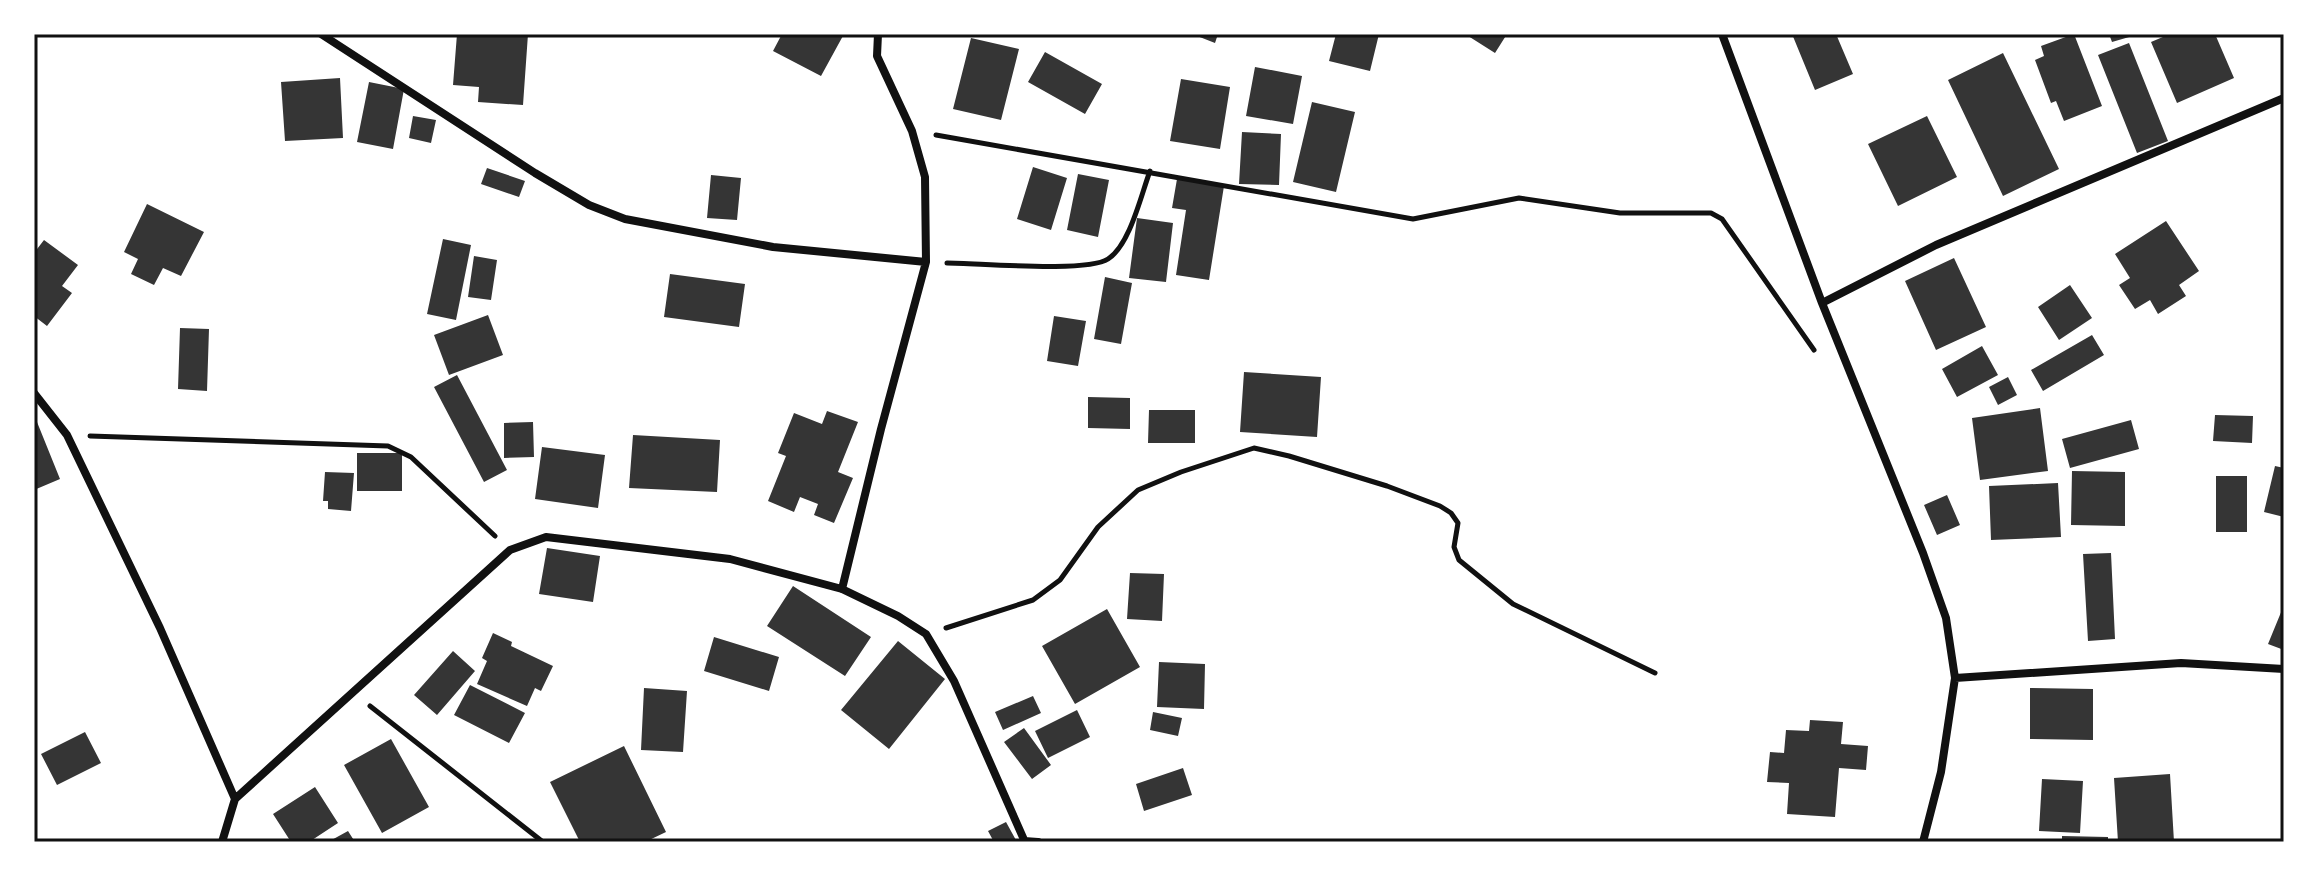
<svg xmlns="http://www.w3.org/2000/svg" width="2318" height="876" font-family="Jost,sans-serif">
	<style>
		.building { fill: #353535 }
		.lines { fill: none; stroke-linecap: round; stroke-linejoin: round }
		.path { stroke: #111; stroke-width: 5 }
		.minor { stroke: #111; stroke-width: 8 }
		.neatline { fill: none; stroke: #111; stroke-width: 3 }
	</style>
	<rect width="100%" height="100%" fill="#fff"/>
	<!-- building -->
	<path class="building" d="M 457,34 L 528,34 L 523,105 L 478,102 L 479,87 L 453,85 Z
		M 782,34 L 844,34 L 821,76 L 773,51 Z
		M 1192,34 L 1218,34 L 1215,43 Z
		M 1336,34 L 1379,34 L 1370,71 L 1329,61 Z
		M 1465,34 L 1507,34 L 1495,53 Z
		M 1792,34 L 1836,34 L 1853,74 L 1815,90 Z
		M 2074,34 L 2102,106 L 2064,121 L 2056,101 L 2051,103 L 2035,60 L 2044,56 L 2041,46 Z
		M 2109,34 L 2136,34 L 2136,35 L 2112,42 Z
		M 2170,34 L 2215,34 L 2234,78 L 2177,103 L 2151,42 Z
		M 971,38 L 1019,49 L 1001,120 L 953,109 Z
		M 2129,43 L 2168,141 L 2137,153 L 2098,55 Z
		M 1045,52 L 1102,84 L 1085,114 L 1028,82 Z
		M 2003,53 L 2059,169 L 2003,196 L 1948,80 Z
		M 1255,67 L 1302,76 L 1293,124 L 1246,116 Z
		M 340,78 L 343,138 L 285,141 L 281,82 Z
		M 1181,79 L 1230,87 L 1220,149 L 1170,141 Z
		M 369,82 L 404,89 L 393,149 L 357,142 Z
		M 1312,102 L 1355,112 L 1336,192 L 1293,182 Z
		M 413,116 L 436,120 L 431,143 L 409,138 Z
		M 1927,116 L 1957,177 L 1898,206 L 1868,144 Z
		M 1242,132 L 1281,134 L 1279,185 L 1239,184 Z
		M 1033,167 L 1067,178 L 1051,230 L 1017,219 Z
		M 487,168 L 525,181 L 519,197 L 481,184 Z
		M 1078,174 L 1109,180 L 1098,237 L 1067,230 Z
		M 711,175 L 741,178 L 737,220 L 707,218 Z
		M 1177,179 L 1224,186 L 1209,280 L 1176,275 L 1186,210 L 1172,208 Z
		M 147,204 L 204,232 L 181,276 L 163,268 L 154,285 L 131,274 L 138,259 L 124,252 Z
		M 1137,218 L 1173,223 L 1166,282 L 1129,278 Z
		M 2166,221 L 2199,271 L 2179,285 L 2186,296 L 2158,314 L 2150,300 L 2135,309 L 2119,285 L 2130,278 L 2115,254 Z
		M 443,239 L 471,245 L 456,320 L 427,314 Z
		M 44,240 L 78,265 L 62,286 L 72,293 L 47,326 L 34,316 L 34,253 Z
		M 474,256 L 497,260 L 491,300 L 468,297 Z
		M 1954,258 L 1986,327 L 1936,350 L 1905,281 Z
		M 670,274 L 745,284 L 739,327 L 664,317 Z
		M 1105,277 L 1132,283 L 1121,344 L 1094,339 Z
		M 2070,285 L 2092,318 L 2059,340 L 2038,307 Z
		M 488,315 L 503,355 L 449,375 L 434,335 Z
		M 1054,316 L 1086,321 L 1078,366 L 1047,361 Z
		M 180,328 L 209,329 L 207,391 L 178,389 Z
		M 2092,335 L 2104,355 L 2043,391 L 2031,370 Z
		M 1982,346 L 1998,375 L 1957,397 L 1942,369 Z
		M 1244,372 L 1321,377 L 1317,437 L 1240,432 Z
		M 457,375 L 507,470 L 484,482 L 434,387 Z
		M 2008,377 L 2017,395 L 1998,405 L 1989,387 Z
		M 1088,397 L 1130,398 L 1130,429 L 1088,428 Z
		M 2040,408 L 2048,471 L 1980,480 L 1972,418 Z
		M 1149,410 L 1195,410 L 1195,443 L 1148,443 Z
		M 827,411 L 858,422 L 838,472 L 853,478 L 834,523 L 814,515 L 818,504 L 800,497 L 794,512 L 768,501 L 786,456 L 778,453 L 794,413 L 822,424 Z
		M 2215,415 L 2253,416 L 2252,443 L 2213,441 Z
		M 2131,420 L 2139,449 L 2070,468 L 2062,439 Z
		M 37,422 L 60,479 L 34,490 L 34,424 Z
		M 533,422 L 534,457 L 504,458 L 504,423 Z
		M 633,435 L 720,440 L 717,492 L 629,488 Z
		M 542,447 L 605,455 L 598,508 L 535,499 Z
		M 357,453 L 402,453 L 402,491 L 357,491 Z
		M 2275,466 L 2284,468 L 2284,517 L 2264,512 Z
		M 2072,471 L 2125,472 L 2125,526 L 2071,525 Z
		M 325,472 L 354,473 L 351,511 L 328,509 L 328,501 L 323,501 Z
		M 2216,476 L 2247,476 L 2247,532 L 2216,532 Z
		M 2058,483 L 2061,537 L 1991,540 L 1989,486 Z
		M 1947,495 L 1960,525 L 1937,535 L 1924,505 Z
		M 547,548 L 600,556 L 593,602 L 539,594 Z
		M 2111,553 L 2115,639 L 2088,641 L 2083,554 Z
		M 1130,573 L 1164,574 L 1162,621 L 1127,619 Z
		M 793,586 L 871,637 L 845,676 L 767,626 Z
		M 2284,605 L 2284,650 L 2268,644 Z
		M 1107,609 L 1140,667 L 1075,704 L 1042,646 Z
		M 493,633 L 512,642 L 511,646 L 553,666 L 541,691 L 535,688 L 527,706 L 477,684 L 487,661 L 482,658 Z
		M 714,637 L 779,657 L 769,691 L 704,671 Z
		M 898,641 L 945,679 L 889,749 L 841,710 Z
		M 453,651 L 475,671 L 437,715 L 414,695 Z
		M 1159,662 L 1205,664 L 1204,709 L 1157,707 Z
		M 470,685 L 525,713 L 509,743 L 454,715 Z
		M 644,688 L 687,691 L 683,752 L 641,750 Z
		M 2030,688 L 2093,689 L 2093,740 L 2030,739 Z
		M 1033,696 L 1041,713 L 1003,730 L 995,712 Z
		M 1077,710 L 1090,737 L 1048,758 L 1035,731 Z
		M 1153,712 L 1182,718 L 1178,736 L 1150,730 Z
		M 1810,720 L 1843,722 L 1841,744 L 1868,746 L 1866,770 L 1839,768 L 1835,817 L 1787,814 L 1789,783 L 1767,782 L 1770,752 L 1784,753 L 1786,730 L 1809,731 Z
		M 1024,728 L 1051,765 L 1032,779 L 1004,742 Z
		M 85,732 L 101,763 L 57,785 L 41,754 Z
		M 391,739 L 429,807 L 382,833 L 344,765 Z
		M 624,746 L 666,832 L 645,842 L 580,842 L 550,782 Z
		M 1183,768 L 1192,795 L 1144,811 L 1136,784 Z
		M 2170,774 L 2174,842 L 2118,842 L 2114,778 Z
		M 2042,779 L 2083,781 L 2080,833 L 2039,831 Z
		M 315,787 L 338,823 L 309,842 L 291,842 L 273,814 Z
		M 1006,822 L 1017,842 L 994,842 L 988,831 Z
		M 348,831 L 355,842 L 328,842 Z
		M 2062,836 L 2108,837 L 2108,842 L 2062,842 Z"/>
	<g class="lines">
		<!-- path -->
		<path class="path" d="M 936,135 L 1413,219 L 1519,198 L 1620,213 L 1711,213 L 1722,219 L 1814,350
			M 947,263 C 978,263 1087,273 1108,259 C 1130,245 1141,195 1150,171
			M 90,436 L 388,446 L 411,457 L 495,536
			M 946,628 L 1033,600 L 1060,580 L 1098,527 L 1138,490 L 1181,472 L 1254,448 L 1289,456 L 1387,486 L 1440,506 L 1451,513 L 1458,523 L 1454,547 L 1459,560 L 1513,604 L 1655,673
			M 370,706 L 543,842"/>
		<!-- minor -->
		<path class="minor" d="M 321,34 L 535,173 L 589,205 L 625,219 L 773,247 L 926,262
			M 1722,34 L 1822,303 L 1923,553 L 1946,618 L 1955,678 L 1941,772 L 1923,842
			M 1822,303 L 1936,245 L 2284,98
			M 34,393 L 67,435 L 160,628 L 235,799
			M 842,589 L 881,429 L 926,262 L 925,177 L 912,131 L 877,56 L 878,34
			M 1955,678 L 2181,663 L 2284,669
			M 1024,841 L 1038,842
			M 222,842 L 235,799 L 510,550 L 546,537 L 730,559 L 842,589 L 898,616 L 926,634 L 954,681 L 1025,842"/>
	</g>
	<!-- border -->
	<rect width="2318" height="876" fill="none" stroke="#ffffff" stroke-width="72"/>
	<rect x="36" y="36" width="2246" height="804" class="neatline"/>
</svg>
